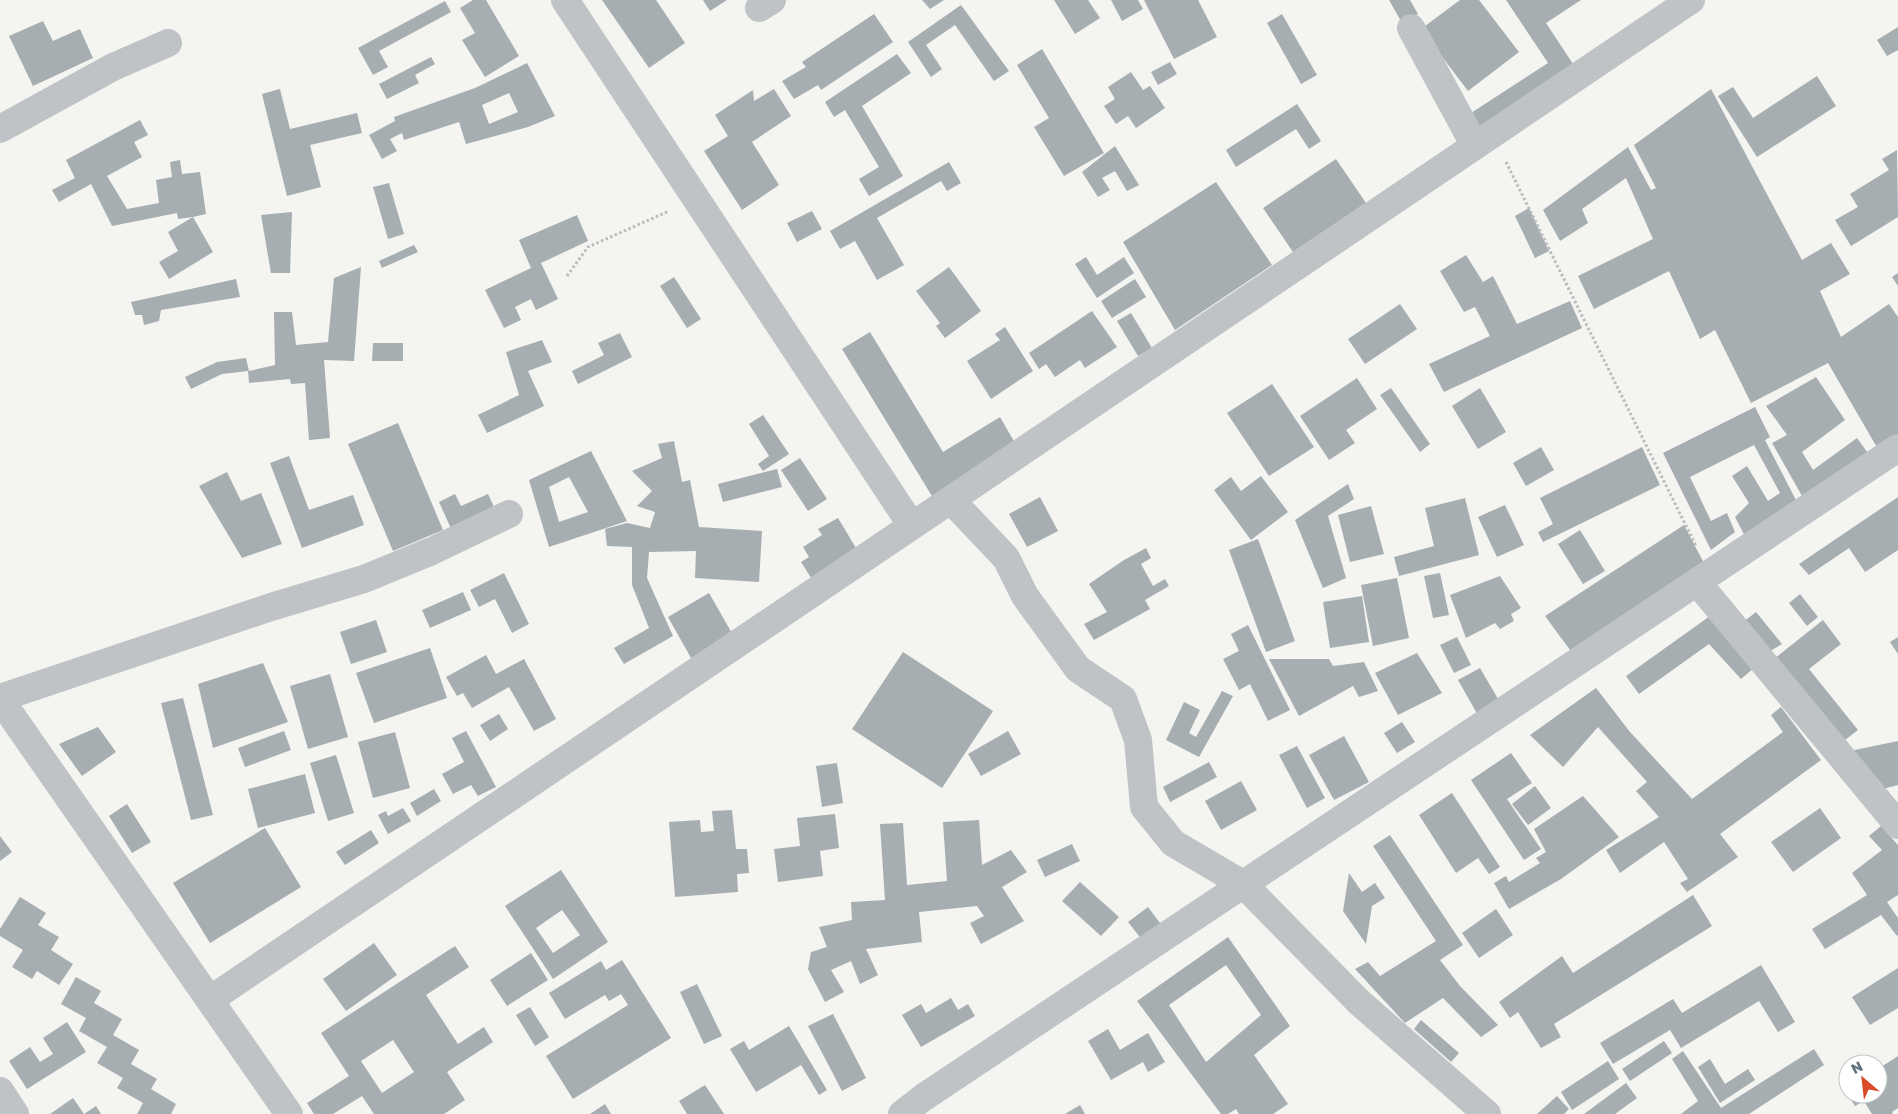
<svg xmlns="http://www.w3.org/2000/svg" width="1898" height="1114" font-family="'Golos Text',sans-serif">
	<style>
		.building { fill: #a6aeb2; fill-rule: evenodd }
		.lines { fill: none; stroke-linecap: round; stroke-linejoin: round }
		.path { stroke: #b9bbbd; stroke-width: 3; stroke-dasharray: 2.5 2.5; stroke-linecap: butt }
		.minor { stroke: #bfc3c6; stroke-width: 28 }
	</style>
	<rect width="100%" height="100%" fill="#f4f4f0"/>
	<!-- building -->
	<path class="building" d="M 473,0 L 486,0 L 519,56 L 485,77 L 462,40 L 475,33 L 460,8 Z
		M 602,0 L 656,0 L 685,43 L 649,68 Z
		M 703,0 L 727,0 L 710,11 Z
		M 922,0 L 944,0 L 930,9 Z
		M 1054,0 L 1088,0 L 1100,18 L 1075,34 Z
		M 1111,0 L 1138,0 L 1143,9 L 1122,21 Z
		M 1144,0 L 1198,0 L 1217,37 L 1174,59 Z
		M 1389,0 L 1410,0 L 1418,14 L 1402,23 Z
		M 1460,0 L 1479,0 L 1519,52 L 1468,91 L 1421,29 Z
		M 1506,0 L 1581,0 L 1546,23 L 1575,67 L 1478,130 L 1468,115 L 1548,63 Z
		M 445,1 L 451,12 L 379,51 L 388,67 L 373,75 L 358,48 Z
		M 961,5 L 1009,71 L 994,81 L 955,25 L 926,45 L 942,69 L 931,77 L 908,42 Z
		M 874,14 L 893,42 L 821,90 L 818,85 L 794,99 L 782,81 L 806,67 L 802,62 Z
		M 1282,14 L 1317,75 L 1301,84 L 1267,23 Z
		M 43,21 L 53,41 L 80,29 L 93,58 L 33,86 L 9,36 Z
		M 1898,27 L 1898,50 L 1887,56 L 1877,40 Z
		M 1042,49 L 1104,153 L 1064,176 L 1034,127 L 1049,118 L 1017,65 Z
		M 897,54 L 911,73 L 862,106 L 903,176 L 869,196 L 859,179 L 879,167 L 845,110 L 834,117 L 825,102 Z
		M 431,57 L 435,64 L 415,75 L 419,83 L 387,99 L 379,84 Z
		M 1170,62 L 1177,74 L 1158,85 L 1151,72 Z
		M 527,63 L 555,116 L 528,127 L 466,144 L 459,122 L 404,140 L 402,133 L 390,139 L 397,151 L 382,159 L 369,135 L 395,121 L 394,117 L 475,88 ZM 509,93 L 518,112 L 489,124 L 482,105 Z
		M 1131,72 L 1143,90 L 1150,86 L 1165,108 L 1136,128 L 1128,116 L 1116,124 L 1104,106 L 1115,99 L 1108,87 Z
		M 1817,76 L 1836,106 L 1757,157 L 1718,96 L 1733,87 L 1753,118 Z
		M 280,89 L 290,129 L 357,113 L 362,133 L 310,145 L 321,187 L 287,196 L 262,94 Z
		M 774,89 L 791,116 L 752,142 L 779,185 L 742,210 L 704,151 L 728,136 L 715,115 L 753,90 L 754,101 Z
		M 1711,89 L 1802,260 L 1831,243 L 1850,274 L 1820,291 L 1841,337 L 1889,304 L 1898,317 L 1898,442 L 1882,456 L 1828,363 L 1751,403 L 1715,330 L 1700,339 L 1669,271 L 1594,309 L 1578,276 L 1653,239 L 1626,178 L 1582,209 L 1588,223 L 1560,241 L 1543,210 L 1628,147 L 1651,190 L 1656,188 L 1634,145 Z
		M 1297,104 L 1321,141 L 1309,149 L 1296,129 L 1236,167 L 1226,150 Z
		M 140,120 L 148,135 L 134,142 L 142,157 L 107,176 L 127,209 L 159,203 L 156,180 L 172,177 L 170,162 L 180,160 L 182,174 L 200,172 L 206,214 L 193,217 L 213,252 L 169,279 L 159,262 L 178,251 L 168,232 L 193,217 L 178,219 L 177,213 L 112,226 L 91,184 L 59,202 L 52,190 L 75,178 L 66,160 Z
		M 1115,146 L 1139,185 L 1127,191 L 1115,171 L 1102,178 L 1110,190 L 1098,197 L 1082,172 Z
		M 1897,150 L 1898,217 L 1851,246 L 1835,220 L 1858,207 L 1850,194 L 1889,170 L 1882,159 Z
		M 1336,159 L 1366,203 L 1293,252 L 1263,208 Z
		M 949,162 L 961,183 L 947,191 L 941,181 L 877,218 L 904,265 L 877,280 L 855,241 L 840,249 L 830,231 Z
		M 1216,182 L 1272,265 L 1175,330 L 1123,242 Z
		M 389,183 L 404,234 L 388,239 L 373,187 Z
		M 1529,208 L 1549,251 L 1535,258 L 1515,216 Z
		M 812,211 L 822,229 L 797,242 L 787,223 Z
		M 292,212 L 290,273 L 271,273 L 261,215 Z
		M 577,215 L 588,241 L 541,263 L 558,299 L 536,310 L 531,299 L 515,307 L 521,320 L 504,328 L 485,290 L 531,268 L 519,240 Z
		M 414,245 L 418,252 L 382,268 L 379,261 Z
		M 1466,255 L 1483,282 L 1493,276 L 1517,324 L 1570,301 L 1582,328 L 1444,392 L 1429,364 L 1490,336 L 1475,307 L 1464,312 L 1440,271 Z
		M 1086,257 L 1097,275 L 1124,257 L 1134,273 L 1097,298 L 1075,264 Z
		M 361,267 L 354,361 L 324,360 L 330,438 L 309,440 L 305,383 L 291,384 L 290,379 L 249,383 L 248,371 L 222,374 L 191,389 L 185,377 L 217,362 L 246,358 L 249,371 L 275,365 L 274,312 L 292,312 L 296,345 L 328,342 L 334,278 Z
		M 949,267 L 981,311 L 945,338 L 936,326 L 940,323 L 916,291 Z
		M 1898,273 L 1898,286 L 1892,277 Z
		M 674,277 L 701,319 L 687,328 L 660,286 Z
		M 236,279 L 240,297 L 161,310 L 159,321 L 144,325 L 142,315 L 135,315 L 131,302 Z
		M 1135,279 L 1146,297 L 1112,318 L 1101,301 Z
		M 1400,304 L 1417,329 L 1365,364 L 1348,339 Z
		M 1092,311 L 1117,347 L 1085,368 L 1080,360 L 1055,377 L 1046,364 L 1039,369 L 1029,353 Z
		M 1131,313 L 1152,348 L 1138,356 L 1117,321 Z
		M 1005,327 L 1033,371 L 991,399 L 967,361 L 1000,340 L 995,334 Z
		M 870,332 L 943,452 L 1000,417 L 1015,443 L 935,501 L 842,349 Z
		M 620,333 L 632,357 L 578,384 L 572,371 L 604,355 L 598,343 Z
		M 542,340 L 552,362 L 528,371 L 544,406 L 487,433 L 478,415 L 519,395 L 506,352 Z
		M 373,343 L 403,343 L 403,361 L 372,361 Z
		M 1816,377 L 1845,420 L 1802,452 L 1813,470 L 1857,438 L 1870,456 L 1806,503 L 1772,443 L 1787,435 L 1766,406 Z
		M 1357,378 L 1377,409 L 1346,430 L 1355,443 L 1329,460 L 1300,416 Z
		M 1272,384 L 1314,447 L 1269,476 L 1227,413 Z
		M 1391,388 L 1430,444 L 1420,452 L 1380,395 Z
		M 1480,388 L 1506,432 L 1478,449 L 1452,406 Z
		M 1755,407 L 1770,437 L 1765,440 L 1800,508 L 1746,538 L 1735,517 L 1749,503 L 1732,476 L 1747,466 L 1768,501 L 1780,493 L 1754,445 L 1690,477 L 1711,521 L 1727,513 L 1735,532 L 1711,550 L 1663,453 Z
		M 763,415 L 789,454 L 763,471 L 758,464 L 769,456 L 749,424 Z
		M 398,423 L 443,530 L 393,551 L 348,444 Z
		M 674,441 L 682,482 L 690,480 L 699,527 L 762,531 L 759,582 L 695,578 L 696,551 L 649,552 L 647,578 L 673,636 L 624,664 L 614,648 L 649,628 L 632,585 L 632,547 L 607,546 L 605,529 L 627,523 L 650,528 L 655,512 L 637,506 L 652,491 L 632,471 L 662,458 L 658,444 Z
		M 1541,447 L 1554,470 L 1526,486 L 1513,463 Z
		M 1642,447 L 1660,485 L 1543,542 L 1538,532 L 1553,524 L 1540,498 Z
		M 591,451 L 627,521 L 549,547 L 529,480 ZM 569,477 L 588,512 L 559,522 L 549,487 Z
		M 289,456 L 309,510 L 353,495 L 364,525 L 302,548 L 270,463 Z
		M 800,458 L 827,499 L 808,511 L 781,470 Z
		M 777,469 L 782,487 L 723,502 L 718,484 Z
		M 227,472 L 241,501 L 261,493 L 282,544 L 242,558 L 199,486 Z
		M 1261,476 L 1288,512 L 1251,540 L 1214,490 L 1231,477 L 1241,491 Z
		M 1348,484 L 1354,499 L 1328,516 L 1346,578 L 1323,588 L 1295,520 Z
		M 455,494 L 461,506 L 488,494 L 497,513 L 453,533 L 439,502 Z
		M 1040,497 L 1058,531 L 1027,547 L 1009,514 Z
		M 1898,497 L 1898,550 L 1865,572 L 1849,548 L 1809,575 L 1799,564 Z
		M 1465,498 L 1479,555 L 1399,576 L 1394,557 L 1434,546 L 1425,508 Z
		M 1505,505 L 1524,545 L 1497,557 L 1478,517 Z
		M 1371,506 L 1384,554 L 1350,562 L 1338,515 Z
		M 838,518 L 859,553 L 813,581 L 801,562 L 809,557 L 803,547 L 822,535 L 818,529 Z
		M 1684,525 L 1705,565 L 1573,654 L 1545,616 Z
		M 1580,530 L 1605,571 L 1583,584 L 1558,544 Z
		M 1258,539 L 1295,641 L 1266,652 L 1229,550 Z
		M 1146,548 L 1151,558 L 1141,564 L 1153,586 L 1165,579 L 1169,586 L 1145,600 L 1150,609 L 1094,640 L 1084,624 L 1107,612 L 1089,584 L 1124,560 Z
		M 504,573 L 529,624 L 512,633 L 495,599 L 479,607 L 470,590 Z
		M 1440,573 L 1449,615 L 1433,618 L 1424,576 Z
		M 1500,576 L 1521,608 L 1511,614 L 1514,621 L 1500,629 L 1495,623 L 1466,638 L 1450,595 Z
		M 1397,578 L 1409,638 L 1373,646 L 1361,585 Z
		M 463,592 L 471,610 L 430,628 L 422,610 Z
		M 709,593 L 733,635 L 691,658 L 668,617 Z
		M 1800,594 L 1818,617 L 1807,626 L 1789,603 Z
		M 1362,596 L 1369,642 L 1330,648 L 1323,602 Z
		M 1756,612 L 1782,644 L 1767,653 L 1742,623 Z
		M 1710,616 L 1754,668 L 1741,679 L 1709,644 L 1639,694 L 1626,676 Z
		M 376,620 L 387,652 L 351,664 L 340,632 Z
		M 1823,620 L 1841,644 L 1809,669 L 1858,730 L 1841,743 L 1774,659 Z
		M 1248,625 L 1290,710 L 1268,721 L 1250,684 L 1239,690 L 1223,659 L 1239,651 L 1231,634 Z
		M 1457,637 L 1471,665 L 1454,673 L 1440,645 Z
		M 1898,637 L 1898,654 L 1890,642 Z
		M 430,648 L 447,698 L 374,723 L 356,673 Z
		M 903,652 L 993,711 L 942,788 L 852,729 Z
		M 1417,653 L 1442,693 L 1398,715 L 1375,673 Z
		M 486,655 L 496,674 L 524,659 L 556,719 L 534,731 L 509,687 L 472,708 L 463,693 L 457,696 L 446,677 Z
		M 1269,659 L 1329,659 L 1333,666 L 1364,662 L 1378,691 L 1359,697 L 1353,686 L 1299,716 Z
		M 263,663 L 288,722 L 213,748 L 198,684 Z
		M 1480,668 L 1501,704 L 1479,717 L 1458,680 Z
		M 330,674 L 348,737 L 308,749 L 290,686 Z
		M 1596,688 L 1630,732 L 1692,799 L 1783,732 L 1771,715 L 1781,707 L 1821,760 L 1720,834 L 1738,857 L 1687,892 L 1680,883 L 1688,879 L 1664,842 L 1620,873 L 1606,850 L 1659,817 L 1636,791 L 1647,782 L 1598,727 L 1563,767 L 1530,735 Z
		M 1222,691 L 1233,696 L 1199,757 L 1166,740 L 1184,702 L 1200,710 L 1189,733 L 1196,737 Z
		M 183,698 L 213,815 L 191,820 L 161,703 Z
		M 499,714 L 508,729 L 490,741 L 480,725 Z
		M 1402,722 L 1415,742 L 1397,753 L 1384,733 Z
		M 98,727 L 116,752 L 82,776 L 59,744 Z
		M 284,731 L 291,750 L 245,767 L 238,748 Z
		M 466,731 L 496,787 L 478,796 L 471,785 L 453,794 L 442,774 L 464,762 L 452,738 Z
		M 1008,731 L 1021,754 L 981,776 L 968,754 Z
		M 395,732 L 410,788 L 373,798 L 358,742 Z
		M 1344,736 L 1369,782 L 1334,800 L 1309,755 Z
		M 1898,741 L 1898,785 L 1879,790 L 1850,751 Z
		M 1297,746 L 1325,798 L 1307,808 L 1279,755 Z
		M 1511,753 L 1532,783 L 1507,799 L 1541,849 L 1524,860 L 1471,780 Z
		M 336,755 L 354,813 L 328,821 L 310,763 Z
		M 1209,762 L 1217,777 L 1170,802 L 1163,787 Z
		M 837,763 L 843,803 L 822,807 L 816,766 Z
		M 305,774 L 315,813 L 258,828 L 248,789 Z
		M 1241,781 L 1257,810 L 1221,830 L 1205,801 Z
		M 1535,786 L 1551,808 L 1528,825 L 1512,804 Z
		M 434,789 L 441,801 L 417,816 L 410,803 Z
		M 1452,793 L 1500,867 L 1489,874 L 1478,858 L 1456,873 L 1419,815 Z
		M 1583,796 L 1619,837 L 1561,879 L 1509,909 L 1494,883 L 1506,876 L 1509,882 L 1540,863 L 1536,858 L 1546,852 L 1534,829 Z
		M 127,804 L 151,842 L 132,853 L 109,816 Z
		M 403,808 L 411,821 L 388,834 L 378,815 L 386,811 L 388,816 Z
		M 1820,808 L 1841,838 L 1793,872 L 1771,842 Z
		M 732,810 L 736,849 L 747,849 L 749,873 L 737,874 L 738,892 L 675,897 L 669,822 L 700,820 L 701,832 L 714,831 L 712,811 Z
		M 835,814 L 839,848 L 820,851 L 823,876 L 778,882 L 774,849 L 800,846 L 797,818 Z
		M 979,820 L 982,865 L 1011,850 L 1027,872 L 1002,887 L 1024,921 L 981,944 L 970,923 L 984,916 L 977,906 L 919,912 L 922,942 L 866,949 L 878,975 L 860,984 L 851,961 L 831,970 L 844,992 L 825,1002 L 808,969 L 811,952 L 827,947 L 819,927 L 852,920 L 851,902 L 885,900 L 880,824 L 903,823 L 907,885 L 947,881 L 943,822 Z
		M 1881,826 L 1898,845 L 1898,895 L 1887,902 L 1898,918 L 1898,935 L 1897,936 L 1881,915 L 1825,949 L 1812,929 L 1867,895 L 1852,873 L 1882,850 L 1869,836 Z
		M 265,828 L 301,887 L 210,943 L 173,883 Z
		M 371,830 L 379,843 L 345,865 L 336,852 Z
		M 1390,835 L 1463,945 L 1440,960 L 1460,986 L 1498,1025 L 1481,1037 L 1443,998 L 1405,1023 L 1355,969 L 1368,962 L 1380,976 L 1436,941 L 1373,846 Z
		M 0,836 L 12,852 L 0,861 Z
		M 1072,844 L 1080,861 L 1045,877 L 1037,860 Z
		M 561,870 L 608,942 L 553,979 L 505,906 ZM 562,910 L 580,935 L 553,953 L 536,928 Z
		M 1349,873 L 1362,892 L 1375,883 L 1385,898 L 1372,906 L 1366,944 L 1343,911 Z
		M 1080,882 L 1119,917 L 1101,936 L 1062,901 Z
		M 1693,895 L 1712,926 L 1554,1024 L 1561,1037 L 1541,1048 L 1518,1012 L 1510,1018 L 1499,1002 L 1562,956 L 1573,973 Z
		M 20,897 L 46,913 L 38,925 L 59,937 L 51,950 L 73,964 L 59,985 L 37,971 L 32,979 L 12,967 L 23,950 L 0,936 L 0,929 Z
		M 1148,907 L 1163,927 L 1143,941 L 1128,922 Z
		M 1496,909 L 1513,935 L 1479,958 L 1462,933 Z
		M 1228,937 L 1290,1026 L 1254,1055 L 1288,1104 L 1273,1114 L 1239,1114 L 1236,1109 L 1228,1114 L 1221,1114 L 1137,1001 ZM 1226,965 L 1261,1015 L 1206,1062 L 1169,1005 Z
		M 374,943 L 397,975 L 346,1011 L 323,979 Z
		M 455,946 L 469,967 L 426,995 L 458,1044 L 484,1027 L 493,1042 L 447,1072 L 465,1100 L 444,1114 L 374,1114 L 362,1096 L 333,1114 L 314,1114 L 307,1103 L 349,1076 L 321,1033 ZM 393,1040 L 414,1072 L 382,1093 L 361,1061 Z
		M 531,953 L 548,980 L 507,1006 L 490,980 Z
		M 622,960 L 671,1038 L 573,1099 L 546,1056 L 628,1005 L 621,994 L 609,1001 L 605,995 L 565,1019 L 549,993 L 601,961 L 606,970 Z
		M 1761,965 L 1795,1022 L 1778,1032 L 1759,1001 L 1681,1048 L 1670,1030 L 1613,1064 L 1600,1043 L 1673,999 L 1682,1013 Z
		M 1898,968 L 1898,1008 L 1870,1025 L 1852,997 Z
		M 76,977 L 101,991 L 94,1003 L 122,1019 L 113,1035 L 139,1050 L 131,1064 L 157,1079 L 151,1089 L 176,1104 L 171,1114 L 137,1114 L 143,1103 L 117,1088 L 123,1078 L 97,1063 L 107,1047 L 79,1031 L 86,1018 L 61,1004 Z
		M 697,984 L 722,1036 L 704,1044 L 680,992 Z
		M 951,998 L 958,1010 L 968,1004 L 975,1016 L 921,1047 L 902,1015 L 921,1004 L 926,1013 Z
		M 530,1007 L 549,1037 L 535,1046 L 516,1015 Z
		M 833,1014 L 866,1078 L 842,1091 L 808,1026 Z
		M 1421,1020 L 1459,1053 L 1451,1062 L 1414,1029 Z
		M 67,1022 L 86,1052 L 27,1089 L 9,1061 L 30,1047 L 40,1062 L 53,1054 L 43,1038 Z
		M 789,1026 L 827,1090 L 819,1095 L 801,1065 L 756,1092 L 730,1049 L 744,1041 L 749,1050 Z
		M 1108,1029 L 1120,1050 L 1148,1033 L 1165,1062 L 1148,1072 L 1143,1062 L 1111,1080 L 1088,1041 Z
		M 1664,1041 L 1672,1053 L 1630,1081 L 1622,1069 Z
		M 1814,1049 L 1824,1065 L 1749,1114 L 1681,1114 L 1698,1101 L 1672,1059 L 1683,1051 L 1721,1108 Z
		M 1898,1056 L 1898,1108 L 1892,1112 L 1893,1114 L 1872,1114 L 1864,1101 L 1855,1106 L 1844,1089 L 1848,1087 L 1848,1094 L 1878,1094 L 1878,1069 Z
		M 1710,1059 L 1725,1084 L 1748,1069 L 1755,1080 L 1720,1103 L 1698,1067 Z
		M 1608,1061 L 1619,1079 L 1572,1110 L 1561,1092 Z
		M 1626,1083 L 1637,1098 L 1615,1114 L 1584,1114 Z
		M 705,1085 L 724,1114 L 687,1114 L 679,1101 Z
		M 1557,1096 L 1569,1109 L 1564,1114 L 1537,1114 Z
		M 73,1098 L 84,1114 L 96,1106 L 101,1114 L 50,1114 Z
		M 605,1104 L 611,1114 L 590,1114 Z
		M 1080,1105 L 1085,1114 L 1065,1114 Z"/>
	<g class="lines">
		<!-- path -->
		<path class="path" d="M 1506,162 L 1696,546
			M 567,276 L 588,247 L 669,211"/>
		<!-- minor -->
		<path class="minor" d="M 565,0 L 912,526
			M 759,8 L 772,0
			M 1411,28 L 1475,146
			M 0,129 L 113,67 L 168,43
			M 951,500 L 1006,558 L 1025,596 L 1078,669 L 1123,699 L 1138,740 L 1144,807 L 1173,843 L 1243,884 L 1359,1002 L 1487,1114
			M 1697,582 L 1898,825
			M 0,698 L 271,607 L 364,579 L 432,551 L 509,514
			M 0,699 L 289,1114
			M 211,999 L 1691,0
			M 0,1091 L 15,1114
			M 902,1114 L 924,1097 L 1898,448"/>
	</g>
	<!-- north arrow -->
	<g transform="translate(1863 1079) rotate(332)"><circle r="24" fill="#ffffff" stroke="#c1c7cc"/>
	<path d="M0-4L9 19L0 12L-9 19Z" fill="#da4b2a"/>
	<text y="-8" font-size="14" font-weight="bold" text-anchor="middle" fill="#64747f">N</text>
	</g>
</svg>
